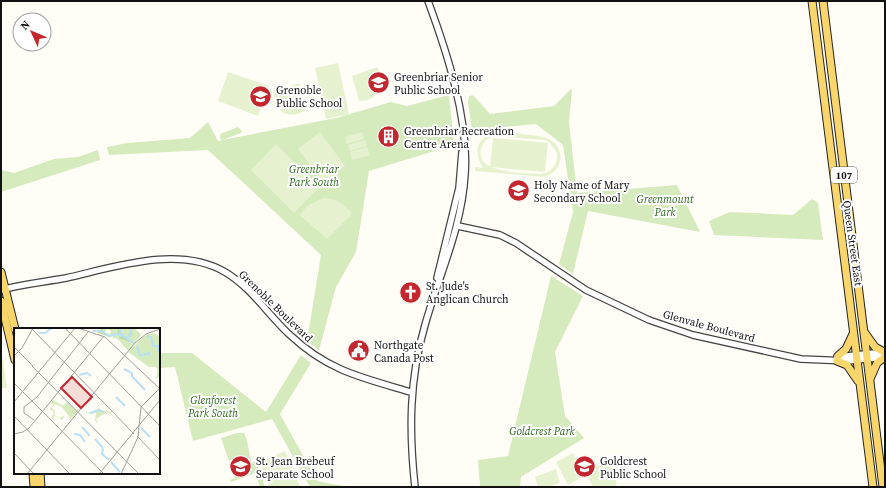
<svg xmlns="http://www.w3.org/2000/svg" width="886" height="488" font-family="'Source Serif 4',serif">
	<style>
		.green { fill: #d5ebbd }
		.pitch { fill: #e6f2cf; fill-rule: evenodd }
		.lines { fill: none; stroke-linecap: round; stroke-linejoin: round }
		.minor-casing { stroke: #444; stroke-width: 8 }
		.major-casing { stroke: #222; stroke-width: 9 }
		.minor { stroke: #fff; stroke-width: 5.5 }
		.major { stroke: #f9d66b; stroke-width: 7 }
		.labels { text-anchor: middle; stroke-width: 4; stroke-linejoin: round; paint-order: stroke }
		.shield { fill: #fff; stroke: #585858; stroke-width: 1 }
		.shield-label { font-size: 10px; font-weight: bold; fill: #111 }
		.poi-label { font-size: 11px; fill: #111; stroke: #fff; text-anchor: start }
		.park-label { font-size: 11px; font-style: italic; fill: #2f6b1f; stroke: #fff }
		.street-label { font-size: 11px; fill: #111; stroke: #fff }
		.inset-river { fill: none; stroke: #b9e0f7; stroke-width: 2 }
		.inset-road { fill: none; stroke: #a09f9a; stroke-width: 1 }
		.view { fill: #c4262e; fill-opacity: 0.15; stroke: #c4262e; stroke-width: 2 }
		.inset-edge { fill: none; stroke: #111; stroke-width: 2 }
	</style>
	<rect width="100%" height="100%" fill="#fffdf5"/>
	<!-- green -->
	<path class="green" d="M 571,89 L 572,90 L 569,122 L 577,193 L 677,185 L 700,232 L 588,211 L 573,274 L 559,264 L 573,212 L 563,145 L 536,124 L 472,130 L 468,102 L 469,96 L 473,95 L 490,114 L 554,106 Z
		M 449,95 L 454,145 L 369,171 L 356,252 L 336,287 L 319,350 L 307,341 L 321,255 L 208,150 L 109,155 L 107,147 L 127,143 L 190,138 L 208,122 L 218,141 L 222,140 L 220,138 L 220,134 L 238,127 L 242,131 L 241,133 L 222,140 L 336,118 L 391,102 L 407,106 Z
		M 98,150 L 100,160 L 1,192 L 1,170 L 14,173 L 54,159 L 78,157 Z
		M 812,199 L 818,203 L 823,240 L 714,235 L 709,221 L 730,212 L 793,215 Z
		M 551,276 L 583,296 L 555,352 L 565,416 L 584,438 L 521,477 L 520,487 L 480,487 L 478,460 L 508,456 Z
		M 159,353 L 192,353 L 266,412 L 301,355 L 311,363 L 280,414 L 317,481 L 348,487 L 310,487 L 272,419 L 193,441 L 175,367 L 159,368 Z
		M 237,433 L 244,433 C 249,443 248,452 252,463 L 256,461 L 265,487 L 260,487 L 255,473 L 231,482 L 230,480 L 235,478 L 233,473 L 237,471 L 233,460 L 229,461 L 221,438 Z"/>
	<!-- pitch -->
	<path class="pitch" d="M 338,63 L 349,114 L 326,119 L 315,68 Z
		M 377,67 C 388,84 378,101 359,101 L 352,76 Z
		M 228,72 L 269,86 L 258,116 L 218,101 Z
		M 299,83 L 306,110 C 290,121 273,112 274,92 Z
		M 320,132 L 345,166 L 323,182 L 298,149 Z
		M 362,132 L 364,139 L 347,144 L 345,137 Z
		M 494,133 C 504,132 541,135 549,139 C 557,143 562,152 560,160 C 559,169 553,174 544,177 L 475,171 L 475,167 L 483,168 C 474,154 475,138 494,133 ZM 496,136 L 545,140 L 550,143 L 557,153 C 558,164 553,171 541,174 C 525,172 475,175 481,149 C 483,141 489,137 496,136 Z
		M 493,138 L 548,143 L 545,172 L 490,167 Z
		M 365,140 L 367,146 L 350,151 L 348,145 Z
		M 276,144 L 319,187 L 294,213 L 251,170 Z
		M 367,147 L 370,155 L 352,160 L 350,152 Z
		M 323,198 C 336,199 345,203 352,214 L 327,239 L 300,215 L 307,206 Z
		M 1,354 L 2,354 L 7,388 L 1,388 Z
		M 285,451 L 300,487 L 269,487 L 259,462 Z
		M 573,453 L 585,475 L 568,485 L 556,462 Z
		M 617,465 L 616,487 L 593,487 L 587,475 L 585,466 Z
		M 556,469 L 560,483 L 548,487 L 538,487 L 535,477 Z"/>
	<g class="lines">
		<defs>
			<path id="minor" d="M 458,226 L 500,235 L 516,243 L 586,290 L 649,320 L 693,335 L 801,359 L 848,361 L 885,357
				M 437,278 L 459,188 L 462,152
				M 1,290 C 22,284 45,282 66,278 C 115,267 178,245 225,272 C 252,288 268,315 290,335 C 328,371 363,378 411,392
				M 837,357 L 884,352
				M 415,487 C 409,432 409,379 425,325 C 439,275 462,228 465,174 C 469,120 447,52 428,1"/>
			<path id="major" d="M 812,1 L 873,487
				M 823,1 L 883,487
				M 1,272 L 15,329
				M 1,301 L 15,360
				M 865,333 L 875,347 L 884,352
				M 838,356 L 846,349 L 853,334
				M 837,361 L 847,365 L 858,381
				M 870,379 L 877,363 L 885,357
				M 33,473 L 34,487
				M 40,473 L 41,487"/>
		</defs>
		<!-- minor casing -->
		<use href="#minor" class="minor-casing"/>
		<!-- major casing -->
		<use href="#major" class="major-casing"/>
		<!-- minor -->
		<use href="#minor" class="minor"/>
		<!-- major -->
		<use href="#major" class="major"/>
	</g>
	<!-- icons -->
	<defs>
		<symbol id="school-disc" viewBox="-11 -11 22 22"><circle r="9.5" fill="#c4262e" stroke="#fff"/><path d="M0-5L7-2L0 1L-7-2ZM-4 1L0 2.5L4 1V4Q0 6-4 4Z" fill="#fff"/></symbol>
		<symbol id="building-disc" viewBox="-11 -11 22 22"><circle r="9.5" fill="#c4262e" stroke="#fff"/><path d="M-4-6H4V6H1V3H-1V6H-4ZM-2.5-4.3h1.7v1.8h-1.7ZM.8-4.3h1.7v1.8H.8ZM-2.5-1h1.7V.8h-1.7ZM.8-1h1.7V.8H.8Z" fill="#fff"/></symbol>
		<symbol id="church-disc" viewBox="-11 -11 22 22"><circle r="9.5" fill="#c4262e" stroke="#fff"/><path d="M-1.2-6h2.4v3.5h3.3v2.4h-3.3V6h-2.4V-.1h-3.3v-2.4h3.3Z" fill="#fff"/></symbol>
		<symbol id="civic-disc" viewBox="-11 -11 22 22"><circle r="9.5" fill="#c4262e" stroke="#fff"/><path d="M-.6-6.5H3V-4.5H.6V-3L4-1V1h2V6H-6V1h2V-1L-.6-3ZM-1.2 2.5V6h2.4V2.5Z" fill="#fff"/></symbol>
	</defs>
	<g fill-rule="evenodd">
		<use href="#school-disc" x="366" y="70" width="25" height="25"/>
		<use href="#school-disc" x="248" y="84" width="25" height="25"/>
		<use href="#building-disc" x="376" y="124" width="25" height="25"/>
		<use href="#school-disc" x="506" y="178" width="25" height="25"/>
		<use href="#church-disc" x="398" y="280" width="25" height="25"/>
		<use href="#civic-disc" x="346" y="338" width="25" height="25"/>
		<use href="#school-disc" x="228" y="454" width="25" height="25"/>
		<use href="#school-disc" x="572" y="454" width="25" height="25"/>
	</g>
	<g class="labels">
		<!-- shield labels -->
		<rect class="shield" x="831" y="167" width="26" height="16" rx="3"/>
		<g class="shield-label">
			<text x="844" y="179">107</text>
		</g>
		<!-- poi labels -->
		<g class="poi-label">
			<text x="394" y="81">Greenbriar Senior<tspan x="394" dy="13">Public School</tspan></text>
			<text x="276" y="94">Grenoble<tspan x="276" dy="13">Public School</tspan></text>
			<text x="404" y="135">Greenbriar Recreation<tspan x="404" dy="13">Centre Arena</tspan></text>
			<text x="534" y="189">Holy Name of Mary<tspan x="534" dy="13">Secondary School</tspan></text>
			<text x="426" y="290">St. Jude's<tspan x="426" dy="13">Anglican Church</tspan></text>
			<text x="374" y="349">Northgate<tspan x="374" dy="13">Canada Post</tspan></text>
			<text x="256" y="465">St. Jean Brebeuf<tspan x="256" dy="13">Separate School</tspan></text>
			<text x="600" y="465">Goldcrest<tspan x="600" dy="13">Public School</tspan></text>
		</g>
		<!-- park labels -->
		<g class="park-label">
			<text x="314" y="173">Greenbriar<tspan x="314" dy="13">Park South</tspan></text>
			<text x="665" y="203">Greenmount<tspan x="665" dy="13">Park</tspan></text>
			<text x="213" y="404">Glenforest<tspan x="213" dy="13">Park South</tspan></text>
			<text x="542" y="435">Goldcrest Park</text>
		</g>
		<!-- street labels -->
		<g class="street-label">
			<text transform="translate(853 243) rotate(82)" y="4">Queen Street East</text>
			<text transform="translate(276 306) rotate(44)" y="4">Grenoble Boulevard</text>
			<text transform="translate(709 326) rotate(15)" y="4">Glenvale Boulevard</text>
		</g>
	</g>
	<!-- overview -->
	<g transform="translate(14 328)">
		<rect width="146" height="146" fill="#fffdf5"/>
		<path d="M 87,0 L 121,0 L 127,7 L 114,23 L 104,11 L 99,10 L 98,7 L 96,9 L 92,5 L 96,6 L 97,3 L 93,1 L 91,4 ZM 140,5 L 146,9 L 146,48 L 142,51 L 144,42 L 142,39 L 135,39 L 114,24 L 130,8 ZM 39,72 L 49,78 L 53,74 L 61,82 L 66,80 L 57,91 L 48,79 L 41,76 L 38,80 L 41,84 L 40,87 L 46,90 L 51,87 L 48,92 L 41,88 L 37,92 L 40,84 L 36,81 L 40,76 L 37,76 ZM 85,80 L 89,84 L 93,82 L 104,92 L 93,84 L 82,91 L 84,95 L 81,93 L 82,85 L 76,86 L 66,83 L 78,85 Z" fill="#d5ebbd"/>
		<path d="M 105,0 L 109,8 L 114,8 L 117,1 L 119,7 L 112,9 L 116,14 L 105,10 L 106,9 L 103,6 L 95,9 L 83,4 L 88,1 L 95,8 L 103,6 Z" fill="#b9dc9c"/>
		<path class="inset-river" d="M 106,0 L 106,5 L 112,10M 117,0 L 117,7 L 112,10 L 120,15M 79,3 L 87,3 L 95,8M 25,5 L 31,5 L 38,0M 96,8 L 103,6 L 111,9M 133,8 L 137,9 L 139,18 L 145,18 L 144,24M 123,18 L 126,28 L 135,25 L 136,28M 110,41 L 118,45 L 118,48 L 131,62M 65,47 L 73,45 L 77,48M 102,69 L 111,78M 76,85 L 85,82 L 90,84M 68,99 L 76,108M 127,100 L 136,109M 60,106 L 66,107 L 71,114M 81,111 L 89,120M 89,120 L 88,126 L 95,132M 97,134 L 106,144"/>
		<path class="inset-road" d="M 17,0 L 93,78M 51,0 L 146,98M 64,0 L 91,9 L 146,61M 0,19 L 19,38M 0,28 L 8,20 L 19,0M 18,38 L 125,146M 0,55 L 39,94M 0,74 L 61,0M 92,77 L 120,106M 0,88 L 56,146M 20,92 L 10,85 L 10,79 L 23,69 L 74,4M 38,93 L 90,146M 0,106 L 9,104 L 15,100 L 90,8M 123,108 L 146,132M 0,125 L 20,146M 13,146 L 121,15 L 132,6 L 146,1M 85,146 L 146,72M 107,146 L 124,109 L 127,79 L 146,60"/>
		<path class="view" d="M 58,49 L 78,69 L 67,80 L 47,60 Z"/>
		<rect width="146" height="146" class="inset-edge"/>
	</g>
	<!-- border -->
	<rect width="886" height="488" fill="none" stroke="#111111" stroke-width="4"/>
	<!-- north arrow -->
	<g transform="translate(32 32) rotate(314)"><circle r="19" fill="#ffffff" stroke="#a0a0a0"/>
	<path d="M0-3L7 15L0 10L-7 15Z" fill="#c4262e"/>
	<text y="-6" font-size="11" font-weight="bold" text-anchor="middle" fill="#111111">N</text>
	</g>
</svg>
